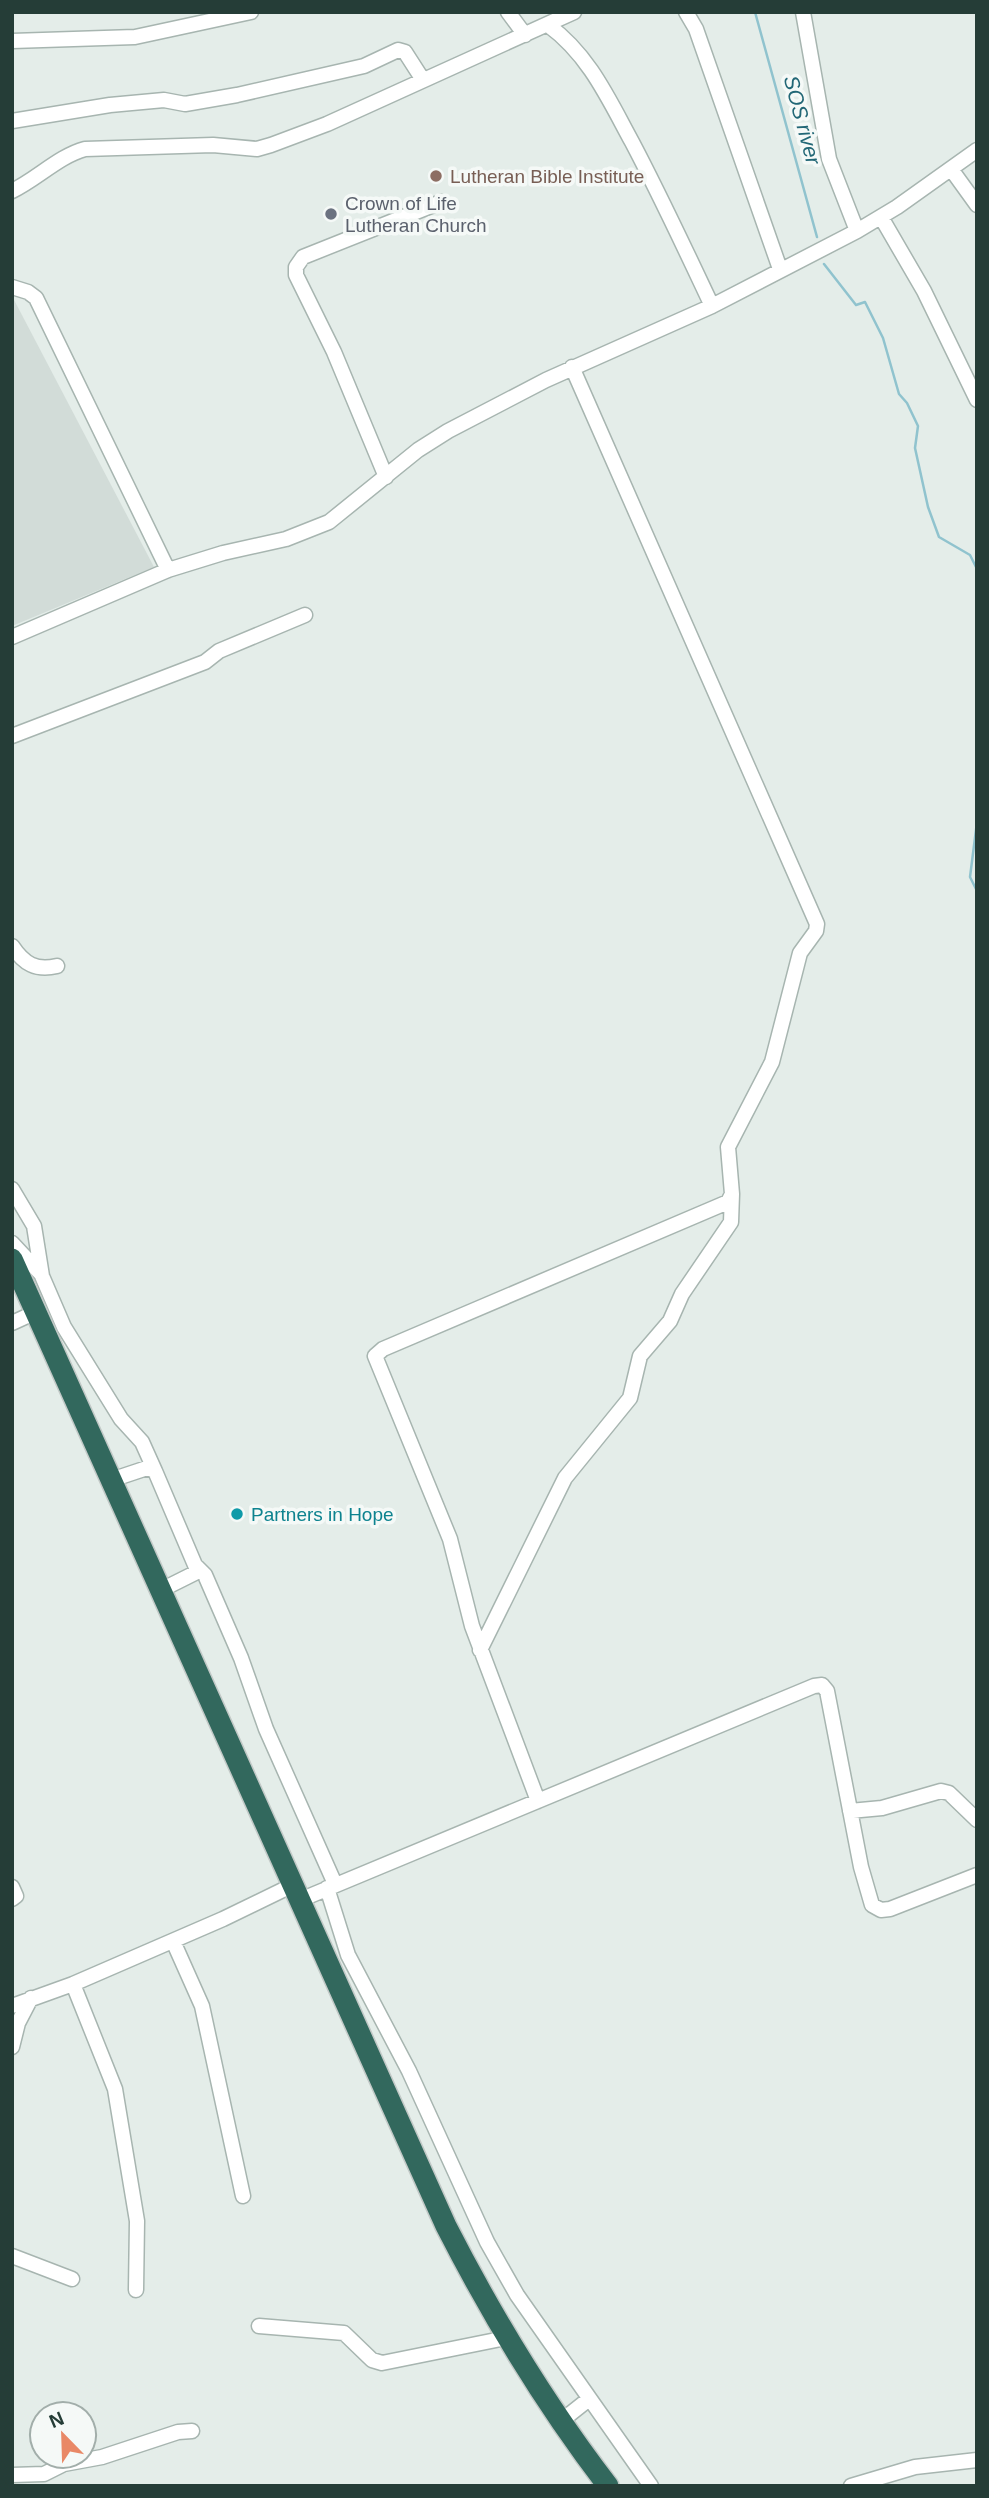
<svg xmlns="http://www.w3.org/2000/svg" width="989" height="2498" font-family="Helvetica,sans-serif">
	<style>
		.built { fill: #d2dcd8 }
		.lines { fill: none; stroke-linecap: round; stroke-linejoin: round }
		.stream { stroke: #90c3ce; stroke-width: 2.5 }
		.minor-casing { stroke: #a7b5b0; stroke-width: 17 }
		.highway-casing { stroke: #c2c9c7; stroke-width: 24 }
		.minor { stroke: #fff; stroke-width: 14 }
		.highway { stroke: #32685d; stroke-width: 21 }
		.education-dot { fill: #8d6e63; stroke: #f5f9f7; stroke-width: 2.5 }
		.worship-dot { fill: #6b7280; stroke: #f5f9f7; stroke-width: 2.5 }
		.culture-dot { fill: #0f9aa8; stroke: #f5f9f7; stroke-width: 2.5 }
		.labels { text-anchor: middle; stroke-width: 7; stroke-linejoin: round; paint-order: stroke }
		.education-label { font-size: 19px; fill: #785e54; stroke: #f5f9f7; text-anchor: start }
		.worship-label { font-size: 19px; fill: #5b616d; stroke: #f5f9f7; text-anchor: start }
		.culture-label { font-size: 19px; fill: #0d838f; stroke: #f5f9f7; text-anchor: start }
		.water-label { font-size: 21px; font-style: italic; fill: #226776; stroke: #f5f9f7 }
	</style>
	<rect width="100%" height="100%" fill="#e4ede9"/>
	<!-- built -->
	<path class="built" d="M 12,296 L 154,567 L 12,626 Z"/>
	<g class="lines">
		<!-- stream -->
		<path class="stream" d="M 755,12 L 817,237
			M 824,264 L 856,305 L 865,302 L 883,338 L 899,394 L 907,403 L 918,426 L 915,448 L 928,507 L 939,537 L 970,555 L 977,569
			M 977,822 L 970,877 L 977,891"/>
		<defs>
			<path id="minor" d="M 508,12 L 525,35
				M 686,12 L 696,29 L 780,269
				M 803,12 L 829,159 L 857,231
				M 548,25 C 589,55 608,98 632,142 C 660,195 686,251 712,306
				M 12,41 L 135,37 L 251,12
				M 12,121 L 110,105 L 164,100 L 185,104 L 237,95 L 364,66 L 398,50 L 405,52 L 423,80
				M 951,169 L 977,205
				M 12,191 C 37,179 59,156 85,149 L 213,145 L 257,149 L 271,145 L 327,124 L 574,12
				M 881,217 L 924,291 L 977,400
				M 12,287 L 28,292 L 36,298 L 168,570
				M 386,477 L 334,352 L 296,275 L 296,267 L 303,257 L 441,202
				M 12,637 L 168,570 L 223,553 L 286,539 L 329,522 L 418,450 L 448,431 L 546,380 L 712,306 L 857,231 L 897,207 L 977,150
				M 12,736 L 205,662 L 219,651 L 305,615
				M 12,946 C 24,964 36,971 57,966
				M 12,1189 L 34,1226 L 42,1276 L 64,1327 L 121,1419 L 142,1442 L 155,1471
				M 12,1243 L 42,1275
				M 12,1323 L 36,1312
				M 111,1480 L 147,1468 L 155,1471 L 195,1565 L 205,1575 L 241,1658 L 266,1729 L 335,1884
				M 161,1590 L 199,1571
				M 480,1650 L 565,1478 L 630,1398 L 640,1356 L 670,1321 L 682,1294 L 731,1222 L 732,1194
				M 538,1801 L 472,1626 L 450,1539 L 375,1356 L 383,1349 L 728,1202 L 732,1194 L 728,1147 L 772,1062 L 800,953 L 816,931 L 817,924 L 572,367
				M 850,1811 L 882,1808 L 941,1791 L 949,1793 L 977,1820
				M 12,1887 L 16,1896 L 12,1899
				M 327,1888 L 348,1955 L 409,2071 L 487,2242 L 517,2295 L 651,2486
				M 300,1900 L 814,1686 L 822,1685 L 827,1691 L 861,1867 L 872,1905 L 881,1910 L 890,1909 L 977,1875
				M 173,1941 L 202,2006 L 243,2196
				M 73,1984 L 115,2089 L 137,2221 L 136,2290
				M 12,2006 L 73,1984 L 223,1919 L 293,1885
				M 12,2047 L 18,2023 L 31,1998
				M 12,2256 L 72,2279
				M 259,2326 L 344,2333 L 372,2360 L 382,2363 L 506,2338
				M 560,2422 L 589,2399
				M 12,2475 L 44,2474 L 64,2464 L 102,2457 L 178,2432 L 192,2431
				M 851,2486 L 915,2467 L 977,2460"/>
			<path id="highway" d="M 12,1259 L 446,2226 C 493,2318 545,2404 608,2486"/>
		</defs>
		<!-- minor casing -->
		<use href="#minor" class="minor-casing"/>
		<!-- highway casing -->
		<use href="#highway" class="highway-casing"/>
		<!-- minor -->
		<use href="#minor" class="minor"/>
		<!-- highway -->
		<use href="#highway" class="highway"/>
	</g>
	<!-- markers -->
	<circle class="education-dot" cx="436" cy="176" r="7"/>
	<circle class="worship-dot" cx="331" cy="214" r="7"/>
	<circle class="culture-dot" cx="237" cy="1514" r="7"/>
	<g class="labels">
		<!-- education labels -->
		<g class="education-label">
			<text x="450" y="183">Lutheran Bible Institute</text>
		</g>
		<!-- worship labels -->
		<g class="worship-label">
			<text x="345" y="210">Crown of Life<tspan x="345" dy="22">Lutheran Church</tspan></text>
		</g>
		<!-- culture labels -->
		<g class="culture-label">
			<text x="251" y="1521">Partners in Hope</text>
		</g>
		<!-- water labels -->
		<g class="water-label">
			<text transform="translate(802 120) rotate(75)" y="7">SOS river</text>
		</g>
	</g>
	<!-- border -->
	<rect width="989" height="2498" fill="none" stroke="#253d37" stroke-width="28"/>
	<!-- north arrow -->
	<g transform="translate(63 2435) rotate(337)"><circle r="33" fill="#f5f9f7" stroke="#a2aeaa" stroke-width="2"/>
	<path d="M0-5L12 26L0 18L-12 26Z" fill="#e98866"/>
	<text y="-10" font-size="19" font-weight="bold" text-anchor="middle" fill="#253d37">N</text>
	</g>
</svg>
